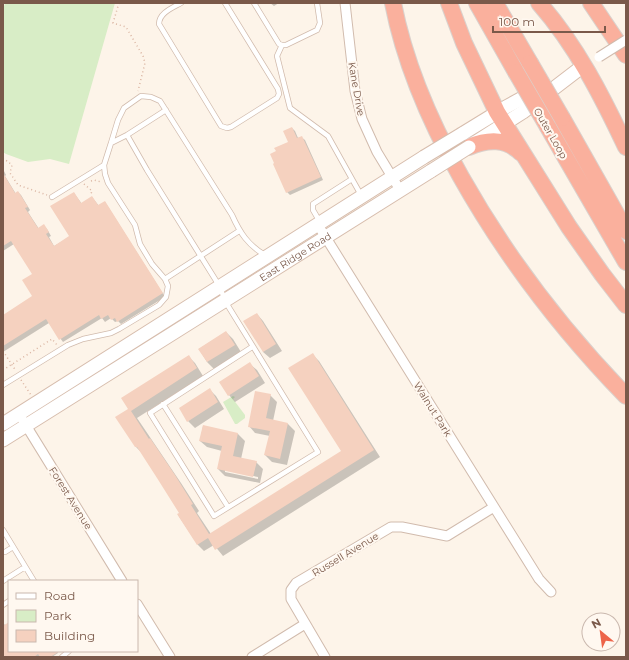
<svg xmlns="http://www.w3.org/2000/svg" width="629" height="660" font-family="Montserrat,sans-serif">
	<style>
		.green { fill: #d8edc6 }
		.shadow { fill: #0003; fill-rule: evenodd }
		.building { fill: #f5d1bf }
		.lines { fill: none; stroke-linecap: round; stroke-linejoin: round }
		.lane-casing { stroke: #d1bbad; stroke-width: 6 }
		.street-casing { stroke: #d1bbad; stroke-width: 11 }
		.secondary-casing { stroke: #d7bdad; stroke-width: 15 }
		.highway-casing { stroke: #dad1cc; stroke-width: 18 }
		.path { stroke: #dab4a1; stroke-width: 1.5; stroke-dasharray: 1 3; stroke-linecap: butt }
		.lane { stroke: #fff; stroke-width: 4.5 }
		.street { stroke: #fff; stroke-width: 9 }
		.secondary { stroke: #fff; stroke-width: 13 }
		.highway { stroke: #fab09d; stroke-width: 16 }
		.street-bridge-casing { stroke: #d1bbad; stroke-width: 11; stroke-linecap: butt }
		.secondary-bridge-casing { stroke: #d7bdad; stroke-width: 15; stroke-linecap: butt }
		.highway-bridge-casing { stroke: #dad1cc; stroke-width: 18; stroke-linecap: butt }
		.street-bridge { stroke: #fff; stroke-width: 9 }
		.secondary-bridge { stroke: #fff; stroke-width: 13 }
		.highway-bridge { stroke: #fab09d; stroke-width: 16 }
		.labels { text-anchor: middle; stroke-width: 4; stroke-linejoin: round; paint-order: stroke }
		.street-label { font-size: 10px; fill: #7a594a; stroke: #fff8f0 }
	</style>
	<rect width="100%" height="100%" fill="#fdf4e9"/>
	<!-- green -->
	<path class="green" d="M 5,3 L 115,3 L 69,164 L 50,159 L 28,162 L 6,154 L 3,152 L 3,10 Z
		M 233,396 L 235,397 L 233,399 L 245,415 L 245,418 L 237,424 L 235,424 L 223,402 Z"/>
	<!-- shadow -->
	<path class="shadow" d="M 270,3 L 279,3 L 274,6 Z
		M 292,128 L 295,131 L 298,138 L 301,137 L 305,140 L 323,180 L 290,195 L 287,192 L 289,142 Z
		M 3,169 L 6,175 L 5,176 L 16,194 L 18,192 L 21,195 L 30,210 L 28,212 L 39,229 L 44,226 L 47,229 L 51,236 L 49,237 L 54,246 L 70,237 L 74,193 L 82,204 L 92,197 L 99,206 L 105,202 L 165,297 L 121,324 L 118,321 L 115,322 L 111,318 L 105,322 L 102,318 L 63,342 L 49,323 L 3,352 L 3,316 L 34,296 L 33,274 L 14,244 L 3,251 Z
		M 257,314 L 263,321 L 282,351 L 270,358 L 263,352 Z
		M 226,332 L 233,339 L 241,352 L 214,369 L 207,362 L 199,349 Z
		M 312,354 L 319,361 L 380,457 L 223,556 L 214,545 L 204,551 L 198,545 L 178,515 L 181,513 L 142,453 L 136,447 L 129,409 L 188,356 L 195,363 L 203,376 L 137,418 L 181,483 L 199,511 L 197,513 L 211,534 L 342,452 Z
		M 250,364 L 257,370 L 265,383 L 235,402 L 229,395 Z
		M 210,390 L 216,396 L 224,409 L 195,428 L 188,421 Z
		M 270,395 L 277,402 L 273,421 L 288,424 L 295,431 L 287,465 L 272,462 L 265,455 L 270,436 L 255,433 L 249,426 Z
		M 203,426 L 238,434 L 245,441 L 241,459 L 256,462 L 263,469 L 260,483 L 225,476 L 218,469 L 222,451 L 207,447 L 200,441 ZM 225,470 L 258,477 L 258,479 L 225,472 Z
		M 3,623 L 5,625 L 9,623 L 9,651 L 57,651 L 58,653 L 52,657 L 3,657 Z"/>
	<!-- building -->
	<path class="building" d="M 292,127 L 297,138 L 302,136 L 321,177 L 286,193 L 273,164 L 274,163 L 270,154 L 276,151 L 274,148 L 288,142 L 283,131 Z
		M 3,173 L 15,193 L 18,191 L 28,207 L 25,208 L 38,228 L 44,224 L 49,232 L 46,234 L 54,246 L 69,236 L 50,206 L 74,192 L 81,203 L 92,196 L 98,205 L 105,201 L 163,293 L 117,322 L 115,318 L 111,320 L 108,315 L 101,319 L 99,315 L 59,340 L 46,319 L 3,346 L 3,315 L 32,296 L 22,280 L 32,274 L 11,241 L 3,246 Z
		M 257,313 L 276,344 L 263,352 L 243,321 Z
		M 226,331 L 235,345 L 207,362 L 198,349 Z
		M 313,353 L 374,450 L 215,550 L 208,538 L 197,545 L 177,514 L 179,513 L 157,478 L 137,447 L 135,447 L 115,417 L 128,409 L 121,398 L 189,355 L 197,368 L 131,411 L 149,439 L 150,438 L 175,475 L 193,504 L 191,505 L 209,534 L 341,451 L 288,368 Z
		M 250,362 L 259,376 L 228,396 L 219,382 Z
		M 210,388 L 218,402 L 187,422 L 179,408 Z
		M 255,391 L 271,394 L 266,418 L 288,423 L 280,459 L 264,455 L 270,431 L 248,427 Z
		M 203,425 L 238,433 L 233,456 L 257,461 L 253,477 L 217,469 L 222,446 L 199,441 Z
		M 9,622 L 9,651 L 60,651 L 50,657 L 40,657 L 38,654 L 34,657 L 3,657 L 3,626 Z"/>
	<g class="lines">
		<defs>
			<path id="lane" d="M 181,3 C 172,8 159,13 159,24 L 221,126 L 227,128 L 231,127 L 277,98 L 279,94 L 278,89 L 225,3
				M 254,3 L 279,44 L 282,45 L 286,45 L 317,30 L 320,23 L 317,3
				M 282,45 L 277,56 L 290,108 L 328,136 L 352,179
				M 166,110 L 127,135 L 111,143 L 118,120 L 124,108 L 141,96 L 151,97 L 160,101 L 232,215 C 240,233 248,245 265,255
				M 127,135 L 147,170 L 220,287 L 225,301 L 318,452 L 214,516 L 150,413 L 252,347
				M 52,197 L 104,165
				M 320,222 L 313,210 L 313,204 L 352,179 L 361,195
				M 165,279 L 239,231
				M 3,385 L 68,345 L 83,339 L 111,333 L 119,329 L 159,305 L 166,297 L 168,286 L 165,279 L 152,264 L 140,244 L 135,225 L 108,183 L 105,174 L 104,165 L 111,143
				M 163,404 L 228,507
				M 3,530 L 34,581
				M 3,552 L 5,552 L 13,547
				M 3,581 L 25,567
				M 3,605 L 9,601
				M 62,657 L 69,651"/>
			<path id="street" d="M 345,3 L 355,91 L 362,119 L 377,152 L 400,190
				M 318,225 L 539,579 L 551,592
				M 19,414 L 122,581
				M 137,604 L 170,657
				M 252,657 L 305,624
				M 325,657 L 291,599 L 291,590 L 296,583 L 391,527 L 402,527 L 447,536 L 494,507"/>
			<g id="secondary">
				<path d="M 462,134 L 506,107 L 537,90"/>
				<path d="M 476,142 L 523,112 L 583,66"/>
				<path d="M 3,424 L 424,157"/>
				<path id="s1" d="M 3,440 L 431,171"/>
			</g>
			<path id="highway" d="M 393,3 C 405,65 430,122 461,177 C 506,257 562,330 626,396
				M 449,3 L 464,43 L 497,112 L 569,227 L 602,274 L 626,305
				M 477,3 L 516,72
				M 495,3 L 530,63
				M 539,3 C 576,45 602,96 626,147
				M 591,3 L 626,55
				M 562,118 L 626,231
				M 548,127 L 626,262
				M 469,147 C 488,139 506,138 521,153"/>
		</defs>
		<!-- lane casing -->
		<use href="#lane" class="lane-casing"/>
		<!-- street casing -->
		<use href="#street" class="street-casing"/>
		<!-- secondary casing -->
		<use href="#secondary" class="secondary-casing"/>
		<!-- highway casing -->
		<use href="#highway" class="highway-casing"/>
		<!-- path -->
		<path class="path" d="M 119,3 L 113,23 L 126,27 L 143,56 L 145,63 L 138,91
			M 3,158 L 12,165 L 10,173 L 18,185 L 47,195
			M 91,181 L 94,180 L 101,182
			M 84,184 L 92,191 L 91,194
			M 3,351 L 16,371
			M 3,370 L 52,339 L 57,345
			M 21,380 L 31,395"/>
		<!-- lane -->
		<use href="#lane" class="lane"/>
		<!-- street -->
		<use href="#street" class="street"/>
		<!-- secondary -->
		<use href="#secondary" class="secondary"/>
		<!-- highway -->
		<use href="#highway" class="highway"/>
		<defs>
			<path id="street-bridge" d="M 599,57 L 626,40"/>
			<path id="secondary-bridge" d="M 424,157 L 462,134
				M 431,171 L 469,147"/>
			<path id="highway-bridge" d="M 530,63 L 562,118
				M 516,72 L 548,127"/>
		</defs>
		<!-- street-bridge casing -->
		<use href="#street-bridge" class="street-bridge-casing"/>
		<!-- secondary-bridge casing -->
		<use href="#secondary-bridge" class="secondary-bridge-casing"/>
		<!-- highway-bridge casing -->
		<use href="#highway-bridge" class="highway-bridge-casing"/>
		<!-- street-bridge -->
		<use href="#street-bridge" class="street-bridge"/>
		<!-- secondary-bridge -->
		<use href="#secondary-bridge" class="secondary-bridge"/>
		<!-- highway-bridge -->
		<use href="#highway-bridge" class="highway-bridge"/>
	</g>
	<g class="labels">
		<!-- street labels -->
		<g class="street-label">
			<text transform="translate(357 89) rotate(80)" y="4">Kane Drive</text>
			<text transform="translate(551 133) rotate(60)" y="4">Outer Loop</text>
			<text dy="4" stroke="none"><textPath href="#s1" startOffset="345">East Ridge Road</textPath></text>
			<text transform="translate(433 409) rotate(58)" y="4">Walnut Park</text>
			<text transform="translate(71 498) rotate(58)" y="4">Forest Avenue</text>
			<text transform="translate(345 554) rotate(-31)" y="4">Russell Avenue</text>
		</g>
	</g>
	<!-- border -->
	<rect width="629" height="660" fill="none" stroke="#7a594a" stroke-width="8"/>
	<!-- legend -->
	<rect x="8" y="580" width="130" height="72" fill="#fff8f0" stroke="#cab8ae"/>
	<rect x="16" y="593" width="20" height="6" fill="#ffffff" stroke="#cab8ae"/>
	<text x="44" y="600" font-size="12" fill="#7a594a">Road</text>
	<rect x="16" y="610" width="20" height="12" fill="#d8edc6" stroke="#cab8ae"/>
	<text x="44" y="620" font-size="12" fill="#7a594a">Park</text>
	<rect x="16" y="630" width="20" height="12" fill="#f5d1bf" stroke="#cab8ae"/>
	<text x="44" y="640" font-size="12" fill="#7a594a">Building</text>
	<!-- north arrow -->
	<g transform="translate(601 632) rotate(331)"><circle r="19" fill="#fff8f0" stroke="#cab8ae"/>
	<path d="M0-3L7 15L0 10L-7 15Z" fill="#ed6449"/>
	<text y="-6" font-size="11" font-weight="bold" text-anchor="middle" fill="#7a594a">N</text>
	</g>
	<!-- scale -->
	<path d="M493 26v6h112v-6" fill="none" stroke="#7a594a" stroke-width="2"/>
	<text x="499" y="26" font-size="12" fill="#7a594a" stroke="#fff8f0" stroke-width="3" paint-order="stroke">100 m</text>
</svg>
